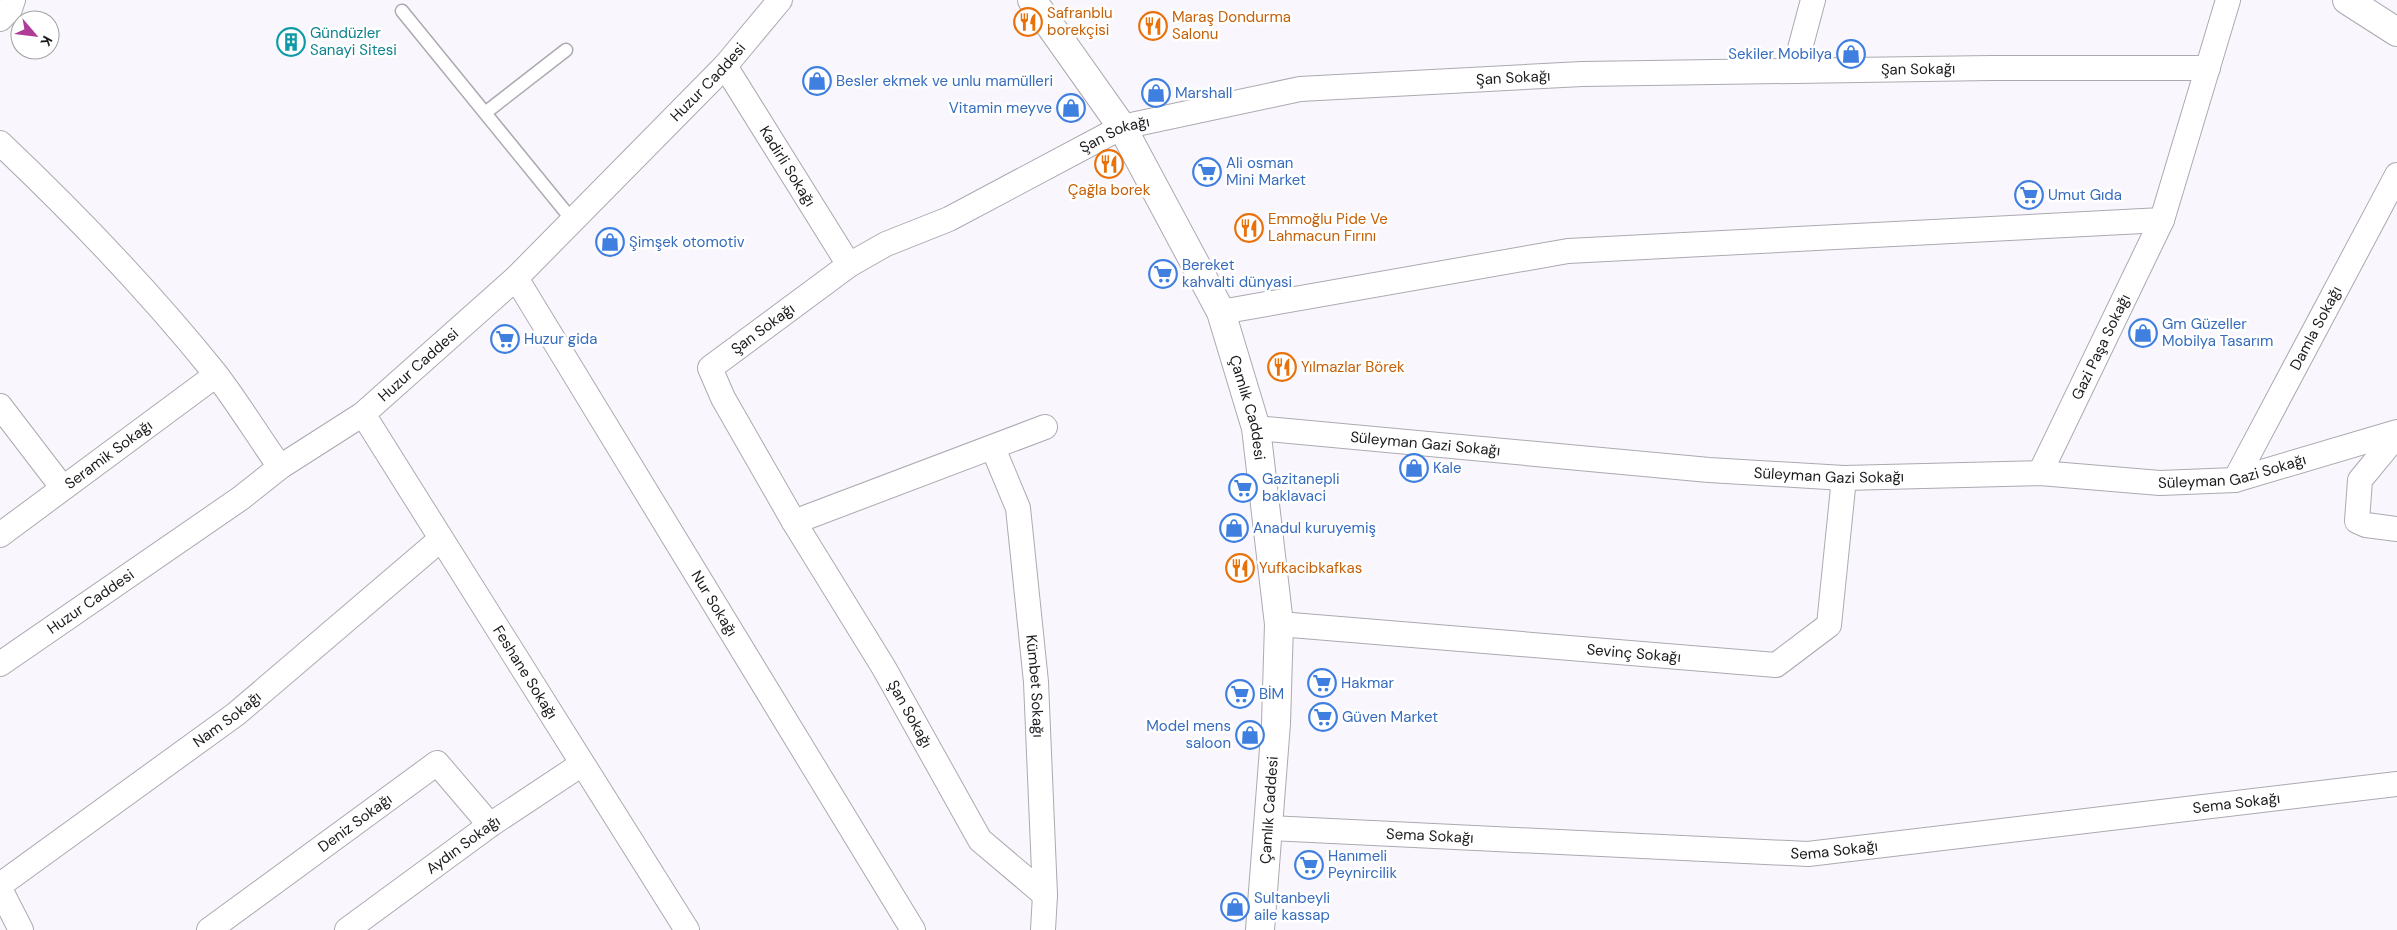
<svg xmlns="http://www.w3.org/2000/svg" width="2397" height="930" font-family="'DM Sans',sans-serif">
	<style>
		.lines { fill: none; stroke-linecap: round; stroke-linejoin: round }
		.service-casing { stroke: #aca9b0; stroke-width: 15 }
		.minor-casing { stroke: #aca9b0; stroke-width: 26 }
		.tertiary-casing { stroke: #aca9b0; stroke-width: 30 }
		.service { stroke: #fff; stroke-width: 12 }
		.minor { stroke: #fff; stroke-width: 24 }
		.tertiary { stroke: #fff; stroke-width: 28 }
		.labels { text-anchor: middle; stroke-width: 5; stroke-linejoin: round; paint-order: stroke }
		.food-label { font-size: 15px; fill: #c56008; stroke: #fff; text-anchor: start }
		.culture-label { font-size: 15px; fill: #0d838f; stroke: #fff; text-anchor: start }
		.shop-label { font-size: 15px; fill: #366cbe; stroke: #fff; text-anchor: start }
		.street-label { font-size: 15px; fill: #1b191c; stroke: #fff }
	</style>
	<rect width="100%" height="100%" fill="#f9f6fd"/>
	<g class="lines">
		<defs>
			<path id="service" d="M 402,11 L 573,221
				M 485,113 L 566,50"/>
			<g id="minor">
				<path d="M 0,19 L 10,9 L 13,0"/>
				<path id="s1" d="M 725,66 L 849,265"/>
				<path d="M 1794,71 L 1813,0"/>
				<path d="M 0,143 C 76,215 149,291 215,373 C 238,403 258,436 280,467"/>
				<path id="s2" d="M 516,278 L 913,930"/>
				<path d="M 1221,312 L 1568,251 L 2162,220 L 2228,0"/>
				<path d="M 0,406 L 62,487"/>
				<path id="s3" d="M 363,414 L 687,930"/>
				<path id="s4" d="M 1256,428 L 1709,470 L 1844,478 L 2040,473 L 2160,483 L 2235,480 L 2397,432"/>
				<path d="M 2397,435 L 2360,480 L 2357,521 L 2366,525 L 2397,529"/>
				<path id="s5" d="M 993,448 L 1018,508 L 1036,682 L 1045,895 L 1043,930"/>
				<path id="s6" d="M 2040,473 L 2162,220"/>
				<path id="s7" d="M 2235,480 L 2397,175"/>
				<path d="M 794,522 L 1045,427"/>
				<path id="s8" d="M 0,535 L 216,375"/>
				<path id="s9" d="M 1279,624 L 1776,665 L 1829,625 L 1844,478"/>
				<path id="s10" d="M 0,664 L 241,498 L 280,467 L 363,414 L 516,278 L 725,66 L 780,0"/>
				<path id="s11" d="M 1269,828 L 1808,854 L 2397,784"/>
				<path id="s12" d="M 0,885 L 236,714 L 441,539"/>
				<path d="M 0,889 L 21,930"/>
				<path id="s13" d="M 1045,895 L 980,840 L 884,668 L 794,522 L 723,398 L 710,368 L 849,265 L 886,244 L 949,219 L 1122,127 L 1300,89 L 1582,74 L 1991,68 L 2208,68"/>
				<path id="s14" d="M 209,930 L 437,763 L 490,825"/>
				<path id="s15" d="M 347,930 L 490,825 L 582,764"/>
			</g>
			<g id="tertiary">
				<path id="s16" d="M 1032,0 L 1122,127 L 1221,312 L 1256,428 L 1279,624 L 1276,723 L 1260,930"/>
				<path d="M 2347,0 L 2397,32"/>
			</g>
		</defs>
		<!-- service casing -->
		<use href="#service" class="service-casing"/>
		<!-- minor casing -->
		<use href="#minor" class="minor-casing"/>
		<!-- tertiary casing -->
		<use href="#tertiary" class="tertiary-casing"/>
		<!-- service -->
		<use href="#service" class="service"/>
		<!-- minor -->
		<use href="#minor" class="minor"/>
		<!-- tertiary -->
		<use href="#tertiary" class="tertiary"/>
	</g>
	<!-- icons -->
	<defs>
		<symbol id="restaurant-ring" viewBox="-11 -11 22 22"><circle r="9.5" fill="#fff" stroke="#e8710a" stroke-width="1.5"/><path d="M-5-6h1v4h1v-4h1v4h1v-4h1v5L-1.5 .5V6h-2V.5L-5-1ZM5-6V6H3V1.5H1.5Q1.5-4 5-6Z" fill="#e8710a"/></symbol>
		<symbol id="building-ring" viewBox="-11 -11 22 22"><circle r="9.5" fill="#fff" stroke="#0f9aa8" stroke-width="1.5"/><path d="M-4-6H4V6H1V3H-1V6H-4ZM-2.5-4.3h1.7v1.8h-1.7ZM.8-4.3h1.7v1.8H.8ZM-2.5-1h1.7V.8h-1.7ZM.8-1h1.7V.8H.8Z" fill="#0f9aa8"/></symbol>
		<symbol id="shop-ring" viewBox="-11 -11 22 22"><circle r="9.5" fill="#fff" stroke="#3f7fe0" stroke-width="1.5"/><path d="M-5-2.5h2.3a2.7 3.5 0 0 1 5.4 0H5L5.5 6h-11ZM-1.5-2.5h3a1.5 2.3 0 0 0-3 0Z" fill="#3f7fe0"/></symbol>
		<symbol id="supermarket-ring" viewBox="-11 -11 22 22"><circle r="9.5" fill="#fff" stroke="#3f7fe0" stroke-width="1.5"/><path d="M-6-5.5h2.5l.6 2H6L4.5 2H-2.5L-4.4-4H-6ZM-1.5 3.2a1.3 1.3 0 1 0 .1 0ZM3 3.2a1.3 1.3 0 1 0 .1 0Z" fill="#3f7fe0"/></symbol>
	</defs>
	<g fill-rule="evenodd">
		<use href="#restaurant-ring" x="1012" y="6" width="32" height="32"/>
		<use href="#restaurant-ring" x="1137" y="10" width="32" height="32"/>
		<use href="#building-ring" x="275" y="26" width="32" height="32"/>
		<use href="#shop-ring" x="1835" y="38" width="32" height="32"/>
		<use href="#shop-ring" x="801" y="65" width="32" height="32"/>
		<use href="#shop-ring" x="1140" y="77" width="32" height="32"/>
		<use href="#shop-ring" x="1055" y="92" width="32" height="32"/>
		<use href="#restaurant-ring" x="1093" y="148" width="32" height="32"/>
		<use href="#supermarket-ring" x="1191" y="156" width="32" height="32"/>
		<use href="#supermarket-ring" x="2013" y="179" width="32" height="32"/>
		<use href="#restaurant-ring" x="1233" y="212" width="32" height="32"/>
		<use href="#shop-ring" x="594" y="226" width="32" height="32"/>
		<use href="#supermarket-ring" x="1147" y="258" width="32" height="32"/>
		<use href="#shop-ring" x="2127" y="317" width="32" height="32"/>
		<use href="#supermarket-ring" x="489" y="323" width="32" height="32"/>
		<use href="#restaurant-ring" x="1266" y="351" width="32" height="32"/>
		<use href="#shop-ring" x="1398" y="452" width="32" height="32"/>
		<use href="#supermarket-ring" x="1227" y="472" width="32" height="32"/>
		<use href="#shop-ring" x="1218" y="512" width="32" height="32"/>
		<use href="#restaurant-ring" x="1224" y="552" width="32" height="32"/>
		<use href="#supermarket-ring" x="1306" y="667" width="32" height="32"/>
		<use href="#supermarket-ring" x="1224" y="678" width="32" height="32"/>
		<use href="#supermarket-ring" x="1307" y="701" width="32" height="32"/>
		<use href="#shop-ring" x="1234" y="719" width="32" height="32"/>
		<use href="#supermarket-ring" x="1293" y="849" width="32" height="32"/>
		<use href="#shop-ring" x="1219" y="891" width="32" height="32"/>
	</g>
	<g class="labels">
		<!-- food labels -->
		<g class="food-label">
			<text x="1047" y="18">Safranblu<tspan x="1047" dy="17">borekçisi</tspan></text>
			<text x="1172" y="22">Maraş Dondurma<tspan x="1172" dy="17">Salonu</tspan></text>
			<text x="1109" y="195" text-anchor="middle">Çağla borek</text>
			<text x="1268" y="224">Emmoğlu Pide Ve<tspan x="1268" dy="17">Lahmacun Fırını</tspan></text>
			<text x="1301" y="372">Yılmazlar Börek</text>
			<text x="1259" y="573">Yufkacibkafkas</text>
		</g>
		<!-- culture labels -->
		<g class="culture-label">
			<text x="310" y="38">Gündüzler<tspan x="310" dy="17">Sanayi Sitesi</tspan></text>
		</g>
		<!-- shop labels -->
		<g class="shop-label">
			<text x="1832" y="59" text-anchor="end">Sekiler Mobilya</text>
			<text x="836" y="86">Besler ekmek ve unlu mamülleri</text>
			<text x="1175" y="98">Marshall</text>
			<text x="1052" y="113" text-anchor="end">Vitamin meyve</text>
			<text x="1226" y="168">Ali osman<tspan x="1226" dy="17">Mini Market</tspan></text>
			<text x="2048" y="200">Umut Gıda</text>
			<text x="629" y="247">Şimşek otomotiv</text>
			<text x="1182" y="270">Bereket<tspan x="1182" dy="17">kahvalti dünyasi</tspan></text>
			<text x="2162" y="329">Gm Güzeller<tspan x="2162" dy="17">Mobilya Tasarım</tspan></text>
			<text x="524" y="344">Huzur gida</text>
			<text x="1433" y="473">Kale</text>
			<text x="1262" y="484">Gazitanepli<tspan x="1262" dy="17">baklavaci</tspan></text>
			<text x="1253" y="533">Anadul kuruyemiş</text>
			<text x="1341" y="688">Hakmar</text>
			<text x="1259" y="699">BİM</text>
			<text x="1342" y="722">Güven Market</text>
			<text x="1231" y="731" text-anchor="end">Model mens<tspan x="1231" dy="17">saloon</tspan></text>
			<text x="1328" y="861">Hanımeli<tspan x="1328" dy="17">Peynircilik</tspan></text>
			<text x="1254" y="903">Sultanbeyli<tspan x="1254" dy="17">aile kassap</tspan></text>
		</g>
		<!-- street labels -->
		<g class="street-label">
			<text dy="5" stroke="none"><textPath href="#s13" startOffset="1909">Şan Sokağı</textPath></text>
			<text dy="5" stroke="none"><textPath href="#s13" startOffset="1504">Şan Sokağı</textPath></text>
			<text dy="5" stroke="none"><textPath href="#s10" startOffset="920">Huzur Caddesi</textPath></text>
			<text dy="5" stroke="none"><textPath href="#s13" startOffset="1099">Şan Sokağı</textPath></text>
			<text dy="5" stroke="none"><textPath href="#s1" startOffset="118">Kadirli Sokağı</textPath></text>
			<text dy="5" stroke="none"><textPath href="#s7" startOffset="172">Damla Sokağı</textPath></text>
			<text dy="5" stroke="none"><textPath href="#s13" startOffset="695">Şan Sokağı</textPath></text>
			<text dy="5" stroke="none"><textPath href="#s6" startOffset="140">Gazi Paşa Sokağı</textPath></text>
			<text dy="5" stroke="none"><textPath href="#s10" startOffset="515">Huzur Caddesi</textPath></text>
			<text dy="5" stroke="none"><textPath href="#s16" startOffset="465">Çamlık Caddesi</textPath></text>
			<text dy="5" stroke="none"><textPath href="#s4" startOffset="170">Süleyman Gazi Sokağı</textPath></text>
			<text dy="5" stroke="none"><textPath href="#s8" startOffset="135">Seramik Sokağı</textPath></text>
			<text dy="5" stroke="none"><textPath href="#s4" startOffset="980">Süleyman Gazi Sokağı</textPath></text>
			<text dy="5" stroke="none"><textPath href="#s4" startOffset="575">Süleyman Gazi Sokağı</textPath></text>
			<text dy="5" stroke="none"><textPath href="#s10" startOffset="110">Huzur Caddesi</textPath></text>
			<text dy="5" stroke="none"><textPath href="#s2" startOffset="381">Nur Sokağı</textPath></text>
			<text dy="5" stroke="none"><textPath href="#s9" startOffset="356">Sevinç Sokağı</textPath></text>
			<text dy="5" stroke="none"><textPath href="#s3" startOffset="305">Feshane Sokağı</textPath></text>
			<text dy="5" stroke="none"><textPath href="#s5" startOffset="244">Kümbet Sokağı</textPath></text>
			<text transform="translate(910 714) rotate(61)" y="5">Şan Sokağı</text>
			<text dy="5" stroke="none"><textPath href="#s12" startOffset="281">Nam Sokağı</textPath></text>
			<text dy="5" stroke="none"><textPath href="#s11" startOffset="971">Sema Sokağı</textPath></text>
			<text transform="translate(1269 810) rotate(-86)" y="5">Çamlık Caddesi</text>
			<text dy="5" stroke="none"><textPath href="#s14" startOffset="181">Deniz Sokağı</textPath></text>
			<text dy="5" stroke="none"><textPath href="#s11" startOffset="161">Sema Sokağı</textPath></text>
			<text dy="5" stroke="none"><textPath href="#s15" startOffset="144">Aydın Sokağı</textPath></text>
			<text dy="5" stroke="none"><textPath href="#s11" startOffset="566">Sema Sokağı</textPath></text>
		</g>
	</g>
	<!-- north arrow -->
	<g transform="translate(35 35) rotate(118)"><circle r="24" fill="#ffffff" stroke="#a4a3a4"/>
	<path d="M0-4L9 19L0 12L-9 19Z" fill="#af3d98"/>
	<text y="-8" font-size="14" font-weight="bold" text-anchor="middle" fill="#1b191c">K</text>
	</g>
</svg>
